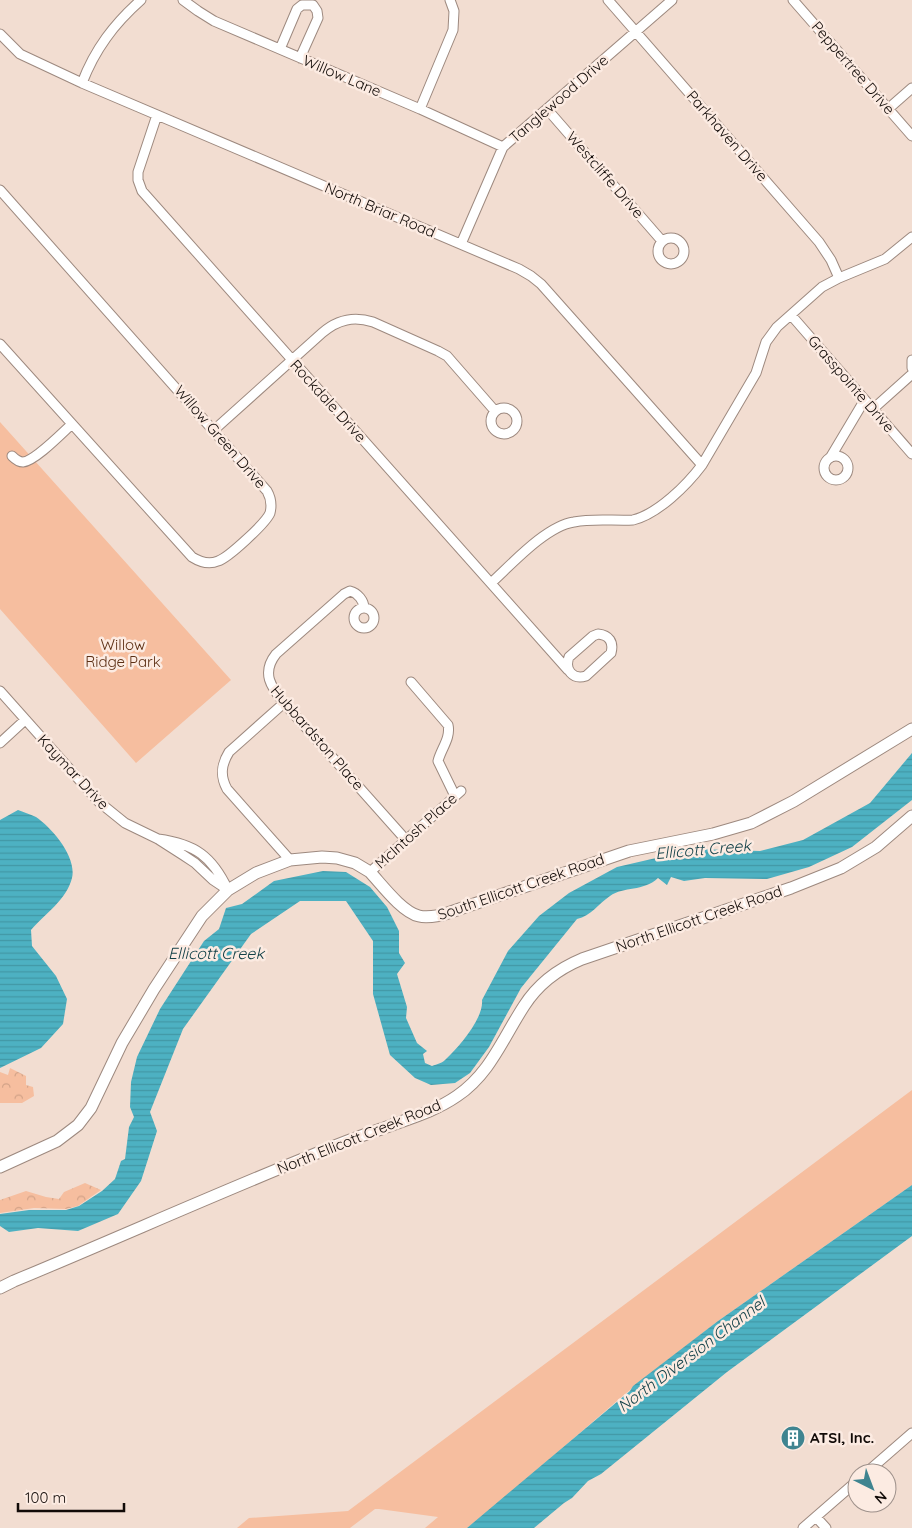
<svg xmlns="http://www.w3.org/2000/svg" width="912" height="1528" font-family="Quicksand,sans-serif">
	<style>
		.green { fill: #f6be9f }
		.forest { fill: url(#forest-crowns) }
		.water { fill: url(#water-rules) }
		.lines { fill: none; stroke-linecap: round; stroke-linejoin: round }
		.street-casing { stroke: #9d897f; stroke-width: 11 }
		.secondary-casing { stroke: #9d897f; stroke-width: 13 }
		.street { stroke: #fff; stroke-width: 9 }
		.secondary { stroke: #fff; stroke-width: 11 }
		.labels { text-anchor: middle; stroke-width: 5; stroke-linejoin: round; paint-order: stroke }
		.street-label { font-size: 15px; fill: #120b08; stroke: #fcebe2 }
		.park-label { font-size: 15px; fill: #5d3015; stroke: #fcebe2 }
		.poi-label { font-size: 15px; font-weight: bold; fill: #120b08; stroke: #fcebe2; text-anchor: start }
		.water-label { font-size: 16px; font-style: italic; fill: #134148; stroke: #fcebe2 }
	</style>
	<defs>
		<pattern id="forest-crowns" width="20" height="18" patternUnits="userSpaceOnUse" patternTransform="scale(1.25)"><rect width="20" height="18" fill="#f6be9f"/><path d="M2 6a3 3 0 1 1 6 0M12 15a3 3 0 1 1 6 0" fill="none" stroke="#d2a287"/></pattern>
		<pattern id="water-rules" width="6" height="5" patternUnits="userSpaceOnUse" patternTransform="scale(1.25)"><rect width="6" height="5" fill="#4db1c2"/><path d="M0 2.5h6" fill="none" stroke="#4297a5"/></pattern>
	</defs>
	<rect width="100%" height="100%" fill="#f2ddd1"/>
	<!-- green -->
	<path class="green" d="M 0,422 L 231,680 L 136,763 L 0,609 Z
		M 912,1090 L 912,1185 L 718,1321 L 625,1394 L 494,1507 L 467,1528 L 425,1528 L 438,1517 L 379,1509 L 375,1509 L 350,1528 L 237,1528 L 249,1518 L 348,1511 Z"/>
	<!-- forest -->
	<path class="forest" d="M 10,1068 L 26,1076 L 26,1085 L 33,1087 L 34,1096 L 22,1103 L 0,1103 L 0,1072 L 8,1075 Z
		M 85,1183 L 101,1190 L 78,1206 L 66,1209 L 34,1208 L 0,1213 L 0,1200 L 26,1191 L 46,1197 L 59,1199 L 64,1192 Z"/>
	<!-- water -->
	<path class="water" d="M 912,753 L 912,800 L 852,847 L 809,867 L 767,879 L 705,878 L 684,881 L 671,877 L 667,885 L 658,878 C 643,892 624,886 610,896 C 598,904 591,916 577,919 L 521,988 L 489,1047 L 470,1073 L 455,1083 L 431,1085 L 415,1078 L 390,1055 L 373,994 L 373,941 L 346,901 L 300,901 L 251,934 L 183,1029 L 150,1112 L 157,1131 L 141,1181 L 118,1214 L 78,1231 L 38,1228 L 9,1232 L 0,1226 L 0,1214 L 29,1210 L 66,1210 L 79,1206 L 102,1191 L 115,1179 L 121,1161 L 125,1159 L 129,1127 L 134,1117 L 130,1107 L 131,1082 L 137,1057 L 160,1009 L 204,941 L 219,929 L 226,908 L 242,904 L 274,881 L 323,871 L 346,872 L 370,887 L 387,907 L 399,931 L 399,953 L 405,963 L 397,974 L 407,1007 L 406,1018 L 417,1043 L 427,1051 L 423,1054 L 425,1063 L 432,1066 C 437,1064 443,1063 446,1059 C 459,1047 484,1018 482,1000 L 508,951 L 539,916 L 569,893 L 617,867 L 695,849 L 760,851 L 803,840 L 870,803 Z
		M 18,810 C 23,812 30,814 36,817 C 52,828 77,857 72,878 C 67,899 45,914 31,930 L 32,946 L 56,976 L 67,999 L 63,1024 L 41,1048 L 0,1068 L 0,820 Z
		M 912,1185 L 912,1236 L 727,1372 L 601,1474 L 588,1481 L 572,1498 L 564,1503 L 534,1528 L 467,1528 L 630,1391 L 633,1386 L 718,1321 Z"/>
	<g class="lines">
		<defs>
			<path id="street" d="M 183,0 L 198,11 L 214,21 L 420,109 L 503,147
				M 608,0 L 819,242 L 831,260 L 839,278
				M 793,0 L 912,136
				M 0,34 L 20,54 L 82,83 L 519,269 L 531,276 L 541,284 L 702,465
				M 280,49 L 297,9 L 302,5 L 313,5 L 317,11 L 318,18 L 300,58
				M 82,83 C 95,49 114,24 141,0
				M 420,109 L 453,30 L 454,11 L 450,0
				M 547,109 L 662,241
				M 888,109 L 912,88
				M 157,115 L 138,172 L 138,180 L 142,191 L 568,670
				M 0,190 L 267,491 C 271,498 272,505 270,513 C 266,523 228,558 218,561 C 209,565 200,562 192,557 L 0,344
				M658 251a13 13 0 1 1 26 0a13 13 0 1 1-26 0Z
				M 461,244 L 503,147 L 672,0
				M 791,315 L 912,454
				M 912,360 L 912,368
				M491 421a13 13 0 1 1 26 0a13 13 0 1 1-26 0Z
				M 873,409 L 912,374
				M 214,430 L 322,333 C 338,319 354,316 373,322 L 438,351 L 447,356 L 495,411
				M 12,456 C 15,459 18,462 23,462 C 35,461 62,433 72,424
				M824 468a12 12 0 1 1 24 0a12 12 0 1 1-24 0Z
				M 830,458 L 864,401
				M 491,583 C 512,564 546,526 574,522 C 593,518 614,521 633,520 C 658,514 687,485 702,465 L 756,373 L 766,342 L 777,327 L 822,287 L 839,278 L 885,259 L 912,237
				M354 618a10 10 0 1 1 20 0a10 10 0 1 1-20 0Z
				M 364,608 C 364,601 358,593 350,591 L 344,594 L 276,654 C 261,673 271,687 284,703 L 406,840
				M 598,634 C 609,635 614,642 611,653 L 586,676 C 573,680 564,670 569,657 L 593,636 Z
				M 411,682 L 448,725 C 451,738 441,749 438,761 L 455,796
				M 0,691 L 99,802 L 125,823 L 158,839 L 183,855 L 195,863 L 213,880 L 228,890 C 212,856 195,844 158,839
				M 284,703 L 229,752 C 221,765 220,776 227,789 L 290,860
				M 0,743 L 25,720
				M 370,872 L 461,791
				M 866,1473 L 912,1433
				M 816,1517 L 826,1528
				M 803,1528 L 857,1481"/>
			<path id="secondary" d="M 0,1167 L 57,1141 L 78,1125 L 91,1108 L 122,1043 L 154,989 L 202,916 L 228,890 L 256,873 L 290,860 L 322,857 L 337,858 L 355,863 L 370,872 C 382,885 402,912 419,916 C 427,918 435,916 442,915 L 629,851 L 713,834 L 751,823 L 794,801 L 912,729
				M 0,1288 L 14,1281 C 113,1240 211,1196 310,1156 C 334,1146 357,1137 381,1129 C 407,1119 434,1112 457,1096 C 490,1074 503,1038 524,1006 C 538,984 558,969 582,959 L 791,888 L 841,868 L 876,847 L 912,816"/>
		</defs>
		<!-- street casing -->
		<use href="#street" class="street-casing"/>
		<!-- secondary casing -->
		<use href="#secondary" class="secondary-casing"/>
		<!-- street -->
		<use href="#street" class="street"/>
		<!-- secondary -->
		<use href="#secondary" class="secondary"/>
	</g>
	<!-- icons -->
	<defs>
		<symbol id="building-disc" viewBox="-11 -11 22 22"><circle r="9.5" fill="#3f8490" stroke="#fcebe2"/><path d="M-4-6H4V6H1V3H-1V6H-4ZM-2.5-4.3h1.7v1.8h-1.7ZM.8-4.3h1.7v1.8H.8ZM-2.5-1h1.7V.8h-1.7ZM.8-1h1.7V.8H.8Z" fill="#fff"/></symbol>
	</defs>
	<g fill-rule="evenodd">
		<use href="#building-disc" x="779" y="1424" width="28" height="28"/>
	</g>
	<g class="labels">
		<!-- street labels -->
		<g class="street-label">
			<text transform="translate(853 68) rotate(49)" y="5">Peppertree Drive</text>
			<text transform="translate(342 76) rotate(23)" y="5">Willow Lane</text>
			<text transform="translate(559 99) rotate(-41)" y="5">Tanglewood Drive</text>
			<text transform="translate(727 136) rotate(49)" y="5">Parkhaven Drive</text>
			<text transform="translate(605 175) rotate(49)" y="5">Westcliffe Drive</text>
			<text transform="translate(380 210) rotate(23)" y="5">North Briar Road</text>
			<text transform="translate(851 384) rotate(49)" y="5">Grasspointe Drive</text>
			<text transform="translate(328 401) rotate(48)" y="5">Rockdale Drive</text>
			<text transform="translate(220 437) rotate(49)" y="5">Willow Green Drive</text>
			<text transform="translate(317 738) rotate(49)" y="5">Hubbardston Place</text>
			<text transform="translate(73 772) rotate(47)" y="5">Kaymar Drive</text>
			<text transform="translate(416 831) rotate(-42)" y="5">McIntosh Place</text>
			<text transform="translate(521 887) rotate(-19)" y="5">South Ellicott Creek Road</text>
			<text transform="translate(699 919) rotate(-19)" y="5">North Ellicott Creek Road</text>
			<text transform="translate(359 1137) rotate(-22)" y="5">North Ellicott Creek Road</text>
		</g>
		<!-- park labels -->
		<g class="park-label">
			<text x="123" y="650">Willow<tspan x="123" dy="17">Ridge Park</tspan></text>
		</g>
		<!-- poi labels -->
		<g class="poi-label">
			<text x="810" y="1443">ATSI, Inc.</text>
		</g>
		<!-- water labels -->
		<g class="water-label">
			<text transform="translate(703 849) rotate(-5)" y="6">Ellicott Creek</text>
			<text x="216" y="959">Ellicott Creek</text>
			<text transform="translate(691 1354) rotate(-37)" y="6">North Diversion Channel</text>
		</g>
	</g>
	<!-- north arrow -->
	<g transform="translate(872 1488) rotate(138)"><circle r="24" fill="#fcebe2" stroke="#9e918b"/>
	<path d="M0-4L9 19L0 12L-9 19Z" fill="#3f8490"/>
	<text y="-8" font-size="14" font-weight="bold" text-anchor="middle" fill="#120b08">N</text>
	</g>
	<!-- scale -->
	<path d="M18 1503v8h106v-8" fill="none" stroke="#120b08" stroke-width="2.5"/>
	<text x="25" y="1503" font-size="15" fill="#120b08" stroke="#fcebe2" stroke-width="4" paint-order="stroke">100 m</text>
</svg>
